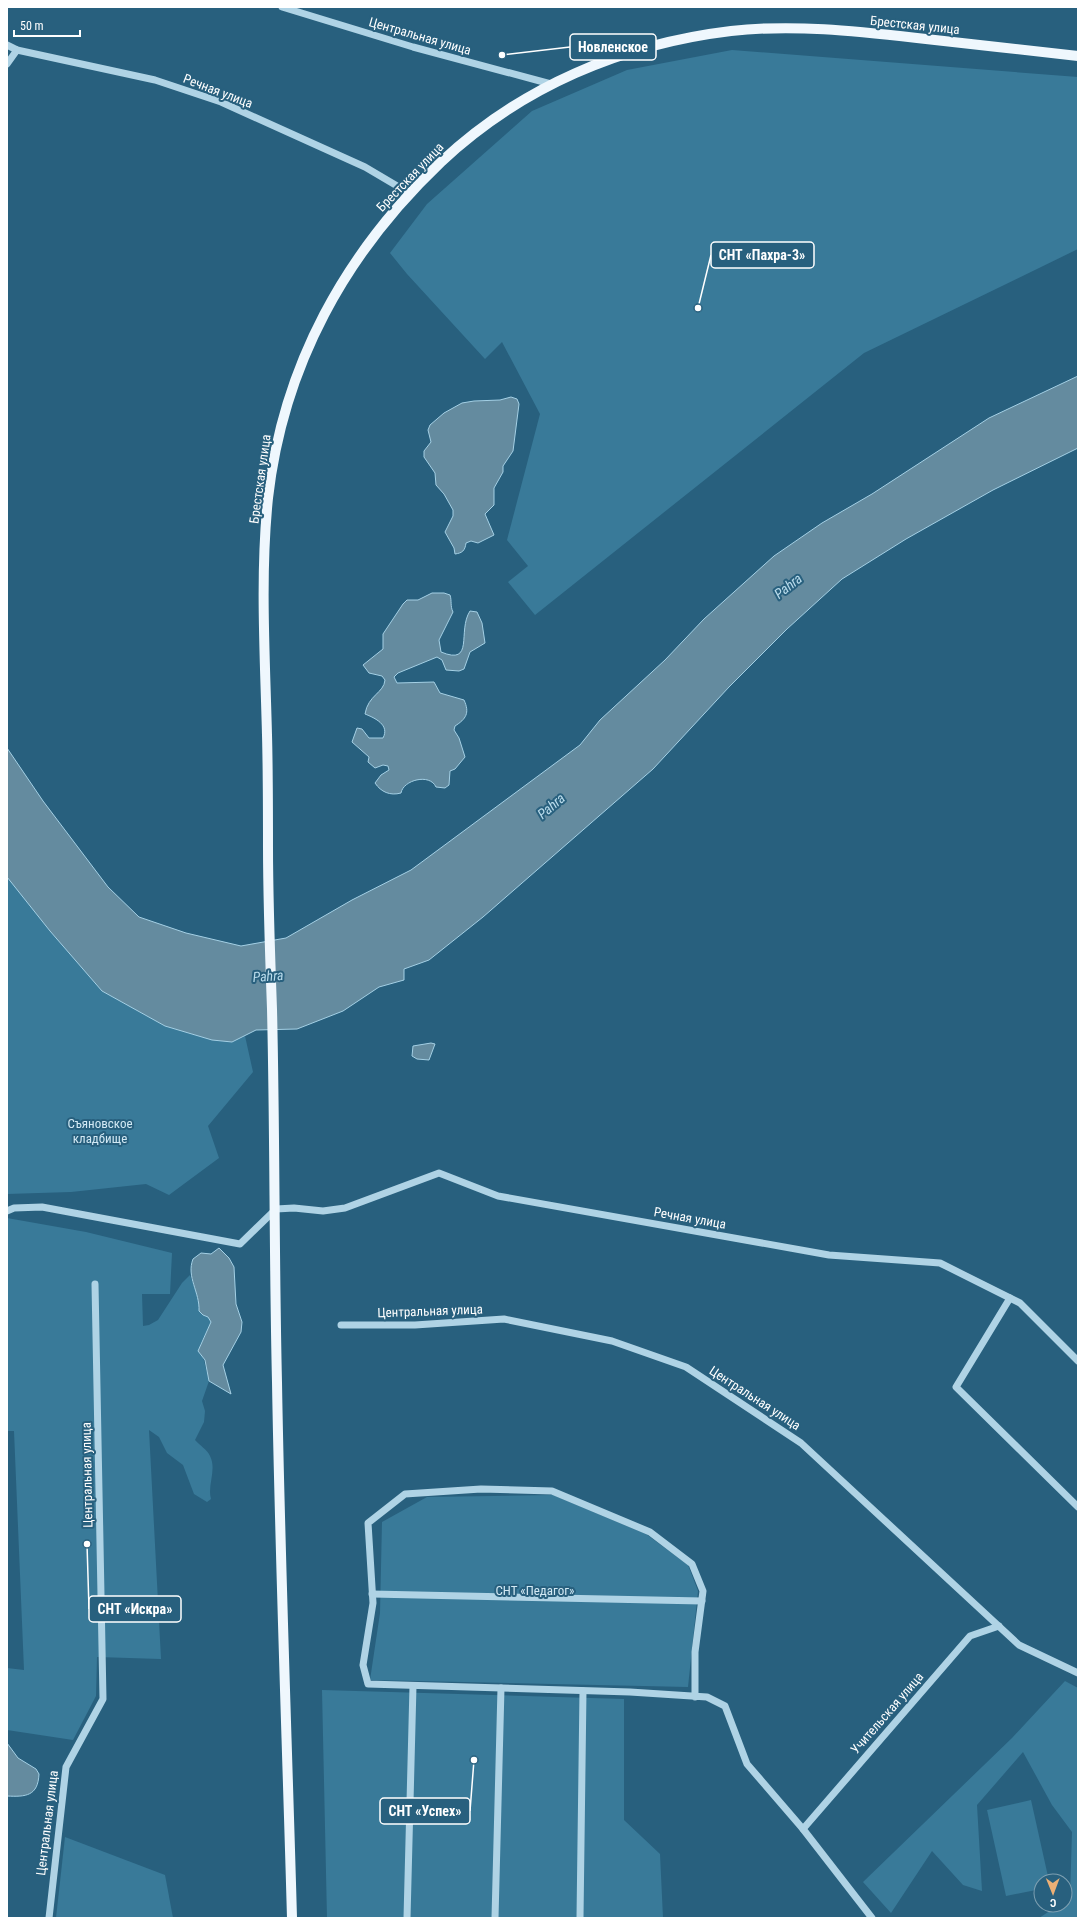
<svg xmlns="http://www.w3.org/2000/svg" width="1085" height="1925" font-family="'Roboto Condensed',sans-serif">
  <rect width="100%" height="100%" fill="#28607e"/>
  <g fill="#397a99">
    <polygon points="732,50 1078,77 1078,249 864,353 535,615 508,582 528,566 507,540 540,414 502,342 485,359 407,274 390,253 427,204 532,111 627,70"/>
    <polygon points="7,877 50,931 102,991 165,1026 212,1040 232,1042 245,1036 253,1072 208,1126 219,1158 169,1195 146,1184 71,1192 7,1194"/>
    <path d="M 7,1218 L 86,1232 L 172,1253 L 170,1294 L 142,1294 L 143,1326 L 149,1325 L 158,1320 L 182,1283 L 190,1275 L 199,1301 L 199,1311 L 203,1315 L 208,1317 L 211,1322 L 200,1345 L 209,1381 L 202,1401 L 205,1411 L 204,1422 L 195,1440 C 200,1446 207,1449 210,1456 C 217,1470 207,1485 211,1499 L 207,1502 L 194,1494 L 183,1465 L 167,1453 L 159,1437 L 149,1430 L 161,1659 L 97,1657 L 96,1696 L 73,1740 L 7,1730 L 7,1668 L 24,1670 L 14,1431 L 7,1431 Z"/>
    <polygon points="553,1495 646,1534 688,1565 698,1591 688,1687 370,1680 380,1613 382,1522 427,1497"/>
    <polygon points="1065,1681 1078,1688 1078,1918 1039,1918 1059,1905 1065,1905 1065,1901 1070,1898 1072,1832 1052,1805 1023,1752 977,1805 982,1891 963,1885 932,1851 891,1913 863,1882 1012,1738"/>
    <polygon points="322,1690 624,1699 624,1820 660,1854 663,1918 327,1918"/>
    <polygon points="1031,1800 1049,1881 1041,1881 1041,1889 1006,1896 987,1810"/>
    <polygon points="65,1837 165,1875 173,1918 56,1918"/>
  </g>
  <g fill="#648b9f" stroke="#a4d0e5">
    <polygon points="1078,376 1078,448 993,490 906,539 842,579 787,629 729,687 653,769 483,917 429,960 404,969 404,980 379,987 343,1011 297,1029 256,1030 232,1042 212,1040 165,1026 102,991 50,931 7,877 7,748 43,801 108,887 139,917 186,933 241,946 286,938 352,900 411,870 580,745 600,720 665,660 704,619 774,556 822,523 872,494 989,418"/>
    <path d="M 511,397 L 517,399 L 519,404 L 513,451 L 503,466 L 503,472 L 494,488 L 494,505 L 485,514 L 494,535 L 478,543 L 471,541 L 466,543 C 465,551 462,553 455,554 L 454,548 L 445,532 L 453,516 L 453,510 L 444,494 L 436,485 L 435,473 L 424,457 L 424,451 L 431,442 L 428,430 L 430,425 L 444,413 L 462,403 L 474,401 L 500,400 Z"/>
    <path d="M 432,593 L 444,593 L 450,595 C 452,601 450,606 453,612 L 439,640 L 441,652 C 475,666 457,631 470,611 L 477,612 L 482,623 L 485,643 L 470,652 L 464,669 L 459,671 L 446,670 L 442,660 L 437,657 L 398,673 L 394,677 L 397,683 L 434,682 L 440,693 L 464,700 C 470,713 466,719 455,726 L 454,730 L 459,738 L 465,757 L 455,769 L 450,771 L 449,785 L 445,788 L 436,787 C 430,773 403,780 401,793 C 390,796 381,792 375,783 L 381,775 L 389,770 L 388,766 L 383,765 L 375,768 L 368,762 L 369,757 L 352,742 L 357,728 L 362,729 L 369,738 L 383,738 C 390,725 375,718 365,714 C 368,695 384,693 385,680 L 382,676 L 369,673 L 363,665 L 383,649 L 383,634 L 403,604 L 407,600 L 418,600 Z"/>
    <polygon points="431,1043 435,1044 429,1060 417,1059 412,1056 413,1046"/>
    <path d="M 219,1248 L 229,1258 L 234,1267 L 236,1304 L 242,1322 L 241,1332 L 223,1365 L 231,1394 L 209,1381 L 205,1360 L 198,1351 L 211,1322 L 208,1317 L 203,1315 L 199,1311 C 200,1292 186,1277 193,1259 L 201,1253 L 211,1254 Z"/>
    <path d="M 7,1743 L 18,1758 L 36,1769 L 39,1774 C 38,1796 26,1797 7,1796 Z"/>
  </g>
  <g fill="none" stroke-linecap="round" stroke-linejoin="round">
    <g stroke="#afd3e5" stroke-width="7">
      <polyline points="282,7 413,47 551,84"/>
      <polyline points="7,45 17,50 155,80 221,102 365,167 409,193"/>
      <polyline points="7,64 17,50"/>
      <polyline points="7,1211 14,1208 42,1207 240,1244 276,1209 294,1208 323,1211 345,1208 439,1173 498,1196 829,1255 940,1263 1020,1303 1078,1361"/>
      <polyline points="1010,1298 956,1387 1078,1507"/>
      <polyline points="341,1325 415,1325 504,1319 612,1341 686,1367 801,1443 1019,1645 1078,1673"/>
      <polyline points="372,1594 702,1601"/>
      <polyline points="695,1697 695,1652 703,1591 692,1564 650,1532 552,1491 481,1489 405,1494 368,1523 373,1603 363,1665 368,1684 630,1692 707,1697 725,1706 747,1764 803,1829 872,1918"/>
      <polyline points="803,1829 970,1636 999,1626"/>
      <polyline points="49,1918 66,1767 103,1699 95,1284"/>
      <polyline points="407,1918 413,1686"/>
      <polyline points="495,1918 501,1688"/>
      <polyline points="580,1918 583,1691"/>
    </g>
    <path stroke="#eff7fd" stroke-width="10" d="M 292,1918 C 287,1739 280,1561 277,1382 C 274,1258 275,1133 272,1009 C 270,955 268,901 268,847 C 268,809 268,772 267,735 C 265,656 260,576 268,498 C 283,366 345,253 441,162 C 521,87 622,44 731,31 C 793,24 855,31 917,38 C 971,44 1024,50 1078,56"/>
  </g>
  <g text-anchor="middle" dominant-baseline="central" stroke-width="4" stroke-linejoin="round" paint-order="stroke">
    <g font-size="13" fill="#fff" stroke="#28607e">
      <text transform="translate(915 25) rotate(6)">Брестская улица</text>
      <text transform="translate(420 36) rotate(16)">Центральная улица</text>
      <text transform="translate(218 91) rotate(21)">Речная улица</text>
      <text transform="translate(410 177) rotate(-46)">Брестская улица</text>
      <text transform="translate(260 479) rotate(-82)">Брестская улица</text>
      <text transform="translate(690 1218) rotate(10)">Речная улица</text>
      <text transform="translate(430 1311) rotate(-2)">Центральная улица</text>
      <text transform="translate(755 1398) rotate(33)">Центральная улица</text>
      <text transform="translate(87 1475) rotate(-91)">Центральная улица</text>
      <text transform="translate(887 1713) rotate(-49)">Учительская улица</text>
      <text transform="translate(47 1823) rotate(-83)">Центральная улица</text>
    </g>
    <g font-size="13" fill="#d2e9f4" stroke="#28607e">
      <text x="100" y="1123">Съяновское<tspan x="100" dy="15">кладбище</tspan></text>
      <text x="535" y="1590">СНТ «Педагог»</text>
    </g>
    <g font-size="14" font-style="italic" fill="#badcec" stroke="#28607e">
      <text transform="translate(788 586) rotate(-38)">Pahra</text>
      <text transform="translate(551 806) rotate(-40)">Pahra</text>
      <text transform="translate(268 976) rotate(-4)">Pahra</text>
    </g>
  </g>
  <path fill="none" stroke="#fff" stroke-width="1.5" d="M502 55L570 47M698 308L711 255M87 1544L89 1609M474 1760L470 1811"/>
  <g fill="#fff" stroke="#28607e" stroke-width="1.5">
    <circle cx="502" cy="55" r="4"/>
    <circle cx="698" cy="308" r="4"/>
    <circle cx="87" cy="1544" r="4"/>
    <circle cx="474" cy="1760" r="4"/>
  </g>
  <g fill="#28607e" stroke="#fff" stroke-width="1.5">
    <rect x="570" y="34" width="86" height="26" rx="4"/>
    <rect x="711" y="242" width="103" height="26" rx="4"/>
    <rect x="89" y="1596" width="92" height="26" rx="4"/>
    <rect x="380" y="1798" width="90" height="26" rx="4"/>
  </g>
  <g font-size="14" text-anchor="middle" font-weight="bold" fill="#fff">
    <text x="613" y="52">Новленское</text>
    <text x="762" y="260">СНТ «Пахра-3»</text>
    <text x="135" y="1614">СНТ «Искра»</text>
    <text x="425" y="1816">СНТ «Успех»</text>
  </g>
  <rect width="1085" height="1925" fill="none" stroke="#ffffff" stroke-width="16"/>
  <g transform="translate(1053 1893) rotate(179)"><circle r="19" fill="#28607e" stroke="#7ea0b2"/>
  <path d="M0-3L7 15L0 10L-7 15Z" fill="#ecb076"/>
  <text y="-6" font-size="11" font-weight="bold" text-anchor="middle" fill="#ffffff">С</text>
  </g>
  <path d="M14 30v6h66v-6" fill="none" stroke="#ffffff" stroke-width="2"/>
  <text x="20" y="30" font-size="12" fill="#ffffff" stroke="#28607e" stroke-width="3" paint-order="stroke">50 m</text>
</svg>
